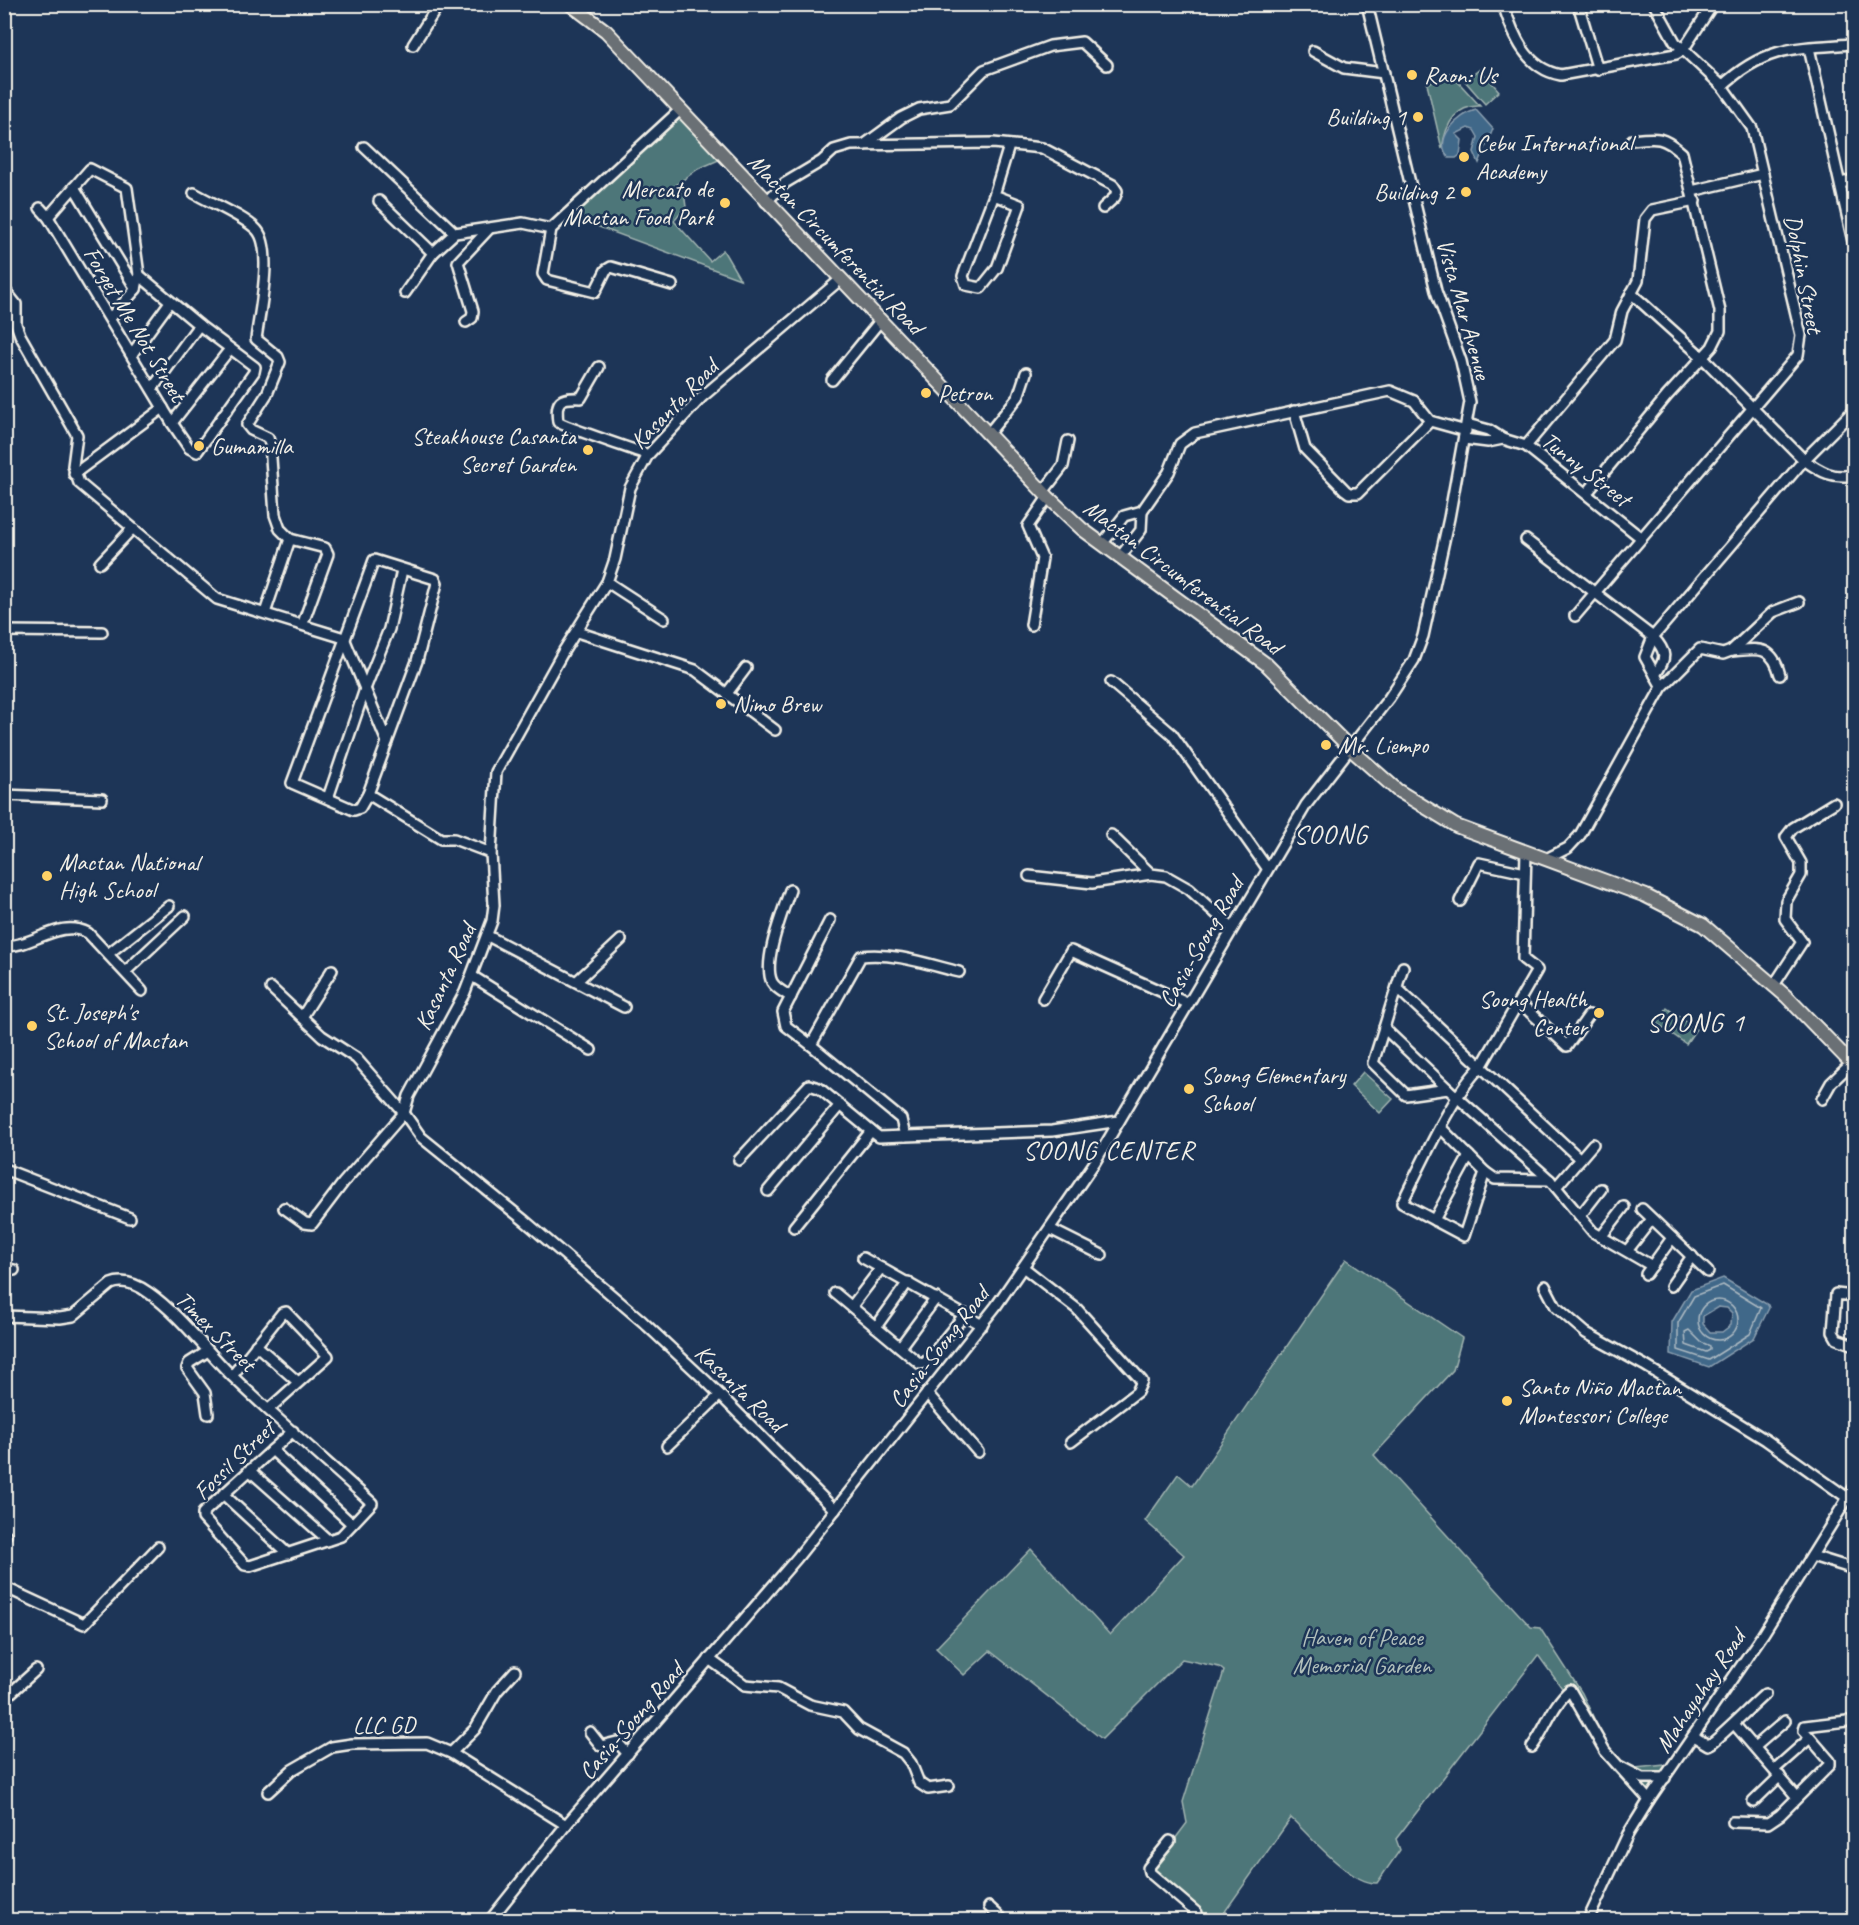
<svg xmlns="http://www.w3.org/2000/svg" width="1859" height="1925" font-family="Caveat,sans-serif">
  <rect width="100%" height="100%" fill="#1d3557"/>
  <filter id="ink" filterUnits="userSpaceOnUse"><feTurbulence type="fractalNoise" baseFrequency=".0167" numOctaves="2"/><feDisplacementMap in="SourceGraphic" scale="12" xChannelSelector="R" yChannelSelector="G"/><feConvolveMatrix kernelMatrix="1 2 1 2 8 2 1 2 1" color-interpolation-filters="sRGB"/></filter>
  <g filter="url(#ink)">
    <g fill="#4e7679" stroke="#a1b4b0" stroke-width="1.5">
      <polygon points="1480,69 1499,91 1485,104 1465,81"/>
      <path d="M 1450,73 L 1480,106 C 1454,105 1445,127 1442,149 L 1427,84 Z"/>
      <polygon points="679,116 721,159 698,169 676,185 684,192 686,207 674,221 710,261 723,250 740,279 572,217"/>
      <polygon points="1667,1008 1696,1029 1686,1044 1657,1023"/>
      <polygon points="1363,1072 1393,1099 1380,1113 1351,1086"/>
      <path d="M 1346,1259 L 1462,1338 L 1453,1370 L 1374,1455 L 1516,1611 L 1531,1627 L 1540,1628 L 1582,1693 L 1611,1755 L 1635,1768 L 1666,1765 L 1642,1801 L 1613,1770 L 1572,1702 L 1538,1655 L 1396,1839 L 1400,1850 L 1377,1883 C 1351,1885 1310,1836 1291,1818 L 1219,1920 L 1209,1920 L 1151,1871 L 1187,1823 L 1183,1802 L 1224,1671 L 1219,1667 L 1182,1659 L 1102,1739 L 990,1651 L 964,1675 L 936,1648 L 1031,1549 L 1110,1635 L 1184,1555 L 1145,1521 L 1178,1474 L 1192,1486 Z"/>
    </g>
    <g fill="#416789" stroke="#899eaf" stroke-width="1.5" fill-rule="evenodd">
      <path d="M 1476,110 L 1493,129 L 1479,163 L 1474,152 L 1478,137 L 1474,130 L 1468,128 L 1456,134 L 1462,140 L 1460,155 L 1456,158 L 1449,158 C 1432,139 1459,114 1476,110 Z"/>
      <path d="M 1723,1278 L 1768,1305 L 1769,1308 L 1754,1338 L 1709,1367 L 1671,1354 L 1672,1322 L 1691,1290 ZM 1718,1307 L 1727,1308 L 1732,1313 L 1731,1325 L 1722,1332 L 1710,1332 L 1703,1324 L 1703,1316 Z"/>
    </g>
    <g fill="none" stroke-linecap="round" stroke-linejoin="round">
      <g stroke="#acbac2" stroke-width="1.5">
        <polygon points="1723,1285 1761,1308 1750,1334 1709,1360 1678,1350 1678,1323 1694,1296"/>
        <circle cx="1718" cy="1320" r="20"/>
        <polygon points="1689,1330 1701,1342 1710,1346 1710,1350 1706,1352 1686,1345 1685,1332"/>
      </g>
      <g stroke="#f4f1e8" stroke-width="14">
        <g id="minor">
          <path d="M 1503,4 C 1513,35 1526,69 1561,75 L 1676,54 L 1683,50 L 1713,4"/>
          <polyline points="1578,4 1598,70"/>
          <polyline points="413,45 439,4"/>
          <polyline points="1809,48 1854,246"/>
          <polyline points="1313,51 1344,68 1384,73"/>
          <path d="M 1722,86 C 1766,45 1798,48 1854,44"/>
          <polyline points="864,145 901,118 919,109 950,104 984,70 1050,46 1082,42 1107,65"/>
          <polyline points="364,147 455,233"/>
          <polyline points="1841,183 1854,180"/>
          <polyline points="74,187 136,289"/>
          <polyline points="1692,191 1763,174"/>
          <path d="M 194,193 C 211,203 244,216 257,230 C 274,249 259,315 256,339 L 278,357 L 280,362 L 267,394 L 247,425 L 251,430 L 268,438 L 270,444 L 275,515 L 280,529 L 290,539"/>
          <polyline points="994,195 1020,205 997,268 981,288 966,285 963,276 994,195 1009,146"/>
          <polyline points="379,201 433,253 455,233 523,223 551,229"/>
          <polyline points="766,202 785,183 822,161 834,150 851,145 993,143 1042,148 1113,185 1117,191 1115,197 1103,208"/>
          <polyline points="40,208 48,217 172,423 189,448 197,452 254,372 255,367 199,325 139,275"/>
          <polyline points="48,217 90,169 127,188 139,275 136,289 110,318"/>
          <polyline points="672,285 611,267 606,270 595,292 547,280 543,274 551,229 680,110"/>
          <polyline points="4,289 16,304 16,324 20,335 77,435 73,466 79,483 217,599 344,638 387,742"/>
          <polyline points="405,293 433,253"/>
          <path d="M 1631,293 L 1702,357 L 1804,460 C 1821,472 1833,479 1854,475"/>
          <polyline points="466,322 472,318 473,311 458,262 488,230"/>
          <polyline points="132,354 170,302"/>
          <path d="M 599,367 L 581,398 C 560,397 555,400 558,422 C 562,426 635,450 648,455"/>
          <polyline points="832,380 880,321"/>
          <polyline points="152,389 199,325"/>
          <polyline points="1294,411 1305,449 1345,490 1349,493 1358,493 1430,421"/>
          <polyline points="172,423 230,349"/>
          <polyline points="988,434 1018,397 1026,373"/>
          <polyline points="1464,439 1488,442 1503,439 1489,430 1467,424"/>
          <polyline points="1503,439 1526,446 1640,537"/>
          <polyline points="1526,446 1615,340 1622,311 1638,281 1645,219 1652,210 1695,201"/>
          <polyline points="74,474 163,408"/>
          <polyline points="1043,492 1063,466 1068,441"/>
          <path d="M 1587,493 L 1667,396 L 1712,347 L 1720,331 L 1720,311 L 1682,153 C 1663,136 1657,137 1632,140"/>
          <path d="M 1526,540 L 1653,637 C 1667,652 1667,658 1655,675"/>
          <polyline points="1102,544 1124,516 1142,511"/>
          <polyline points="1120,557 1141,530 1142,511 1169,472 1180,444 1195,433 1390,391 1414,401 1430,421 1466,431"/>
          <polygon points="374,560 435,579 437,583 417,661 368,794 360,808 354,810 292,783"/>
          <polyline points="100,563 132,529"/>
          <polyline points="607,582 664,619"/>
          <polyline points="265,613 290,539 325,548 328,554 303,623"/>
          <polyline points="1575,616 1798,355 1801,335 1752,128 1722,86 1675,42 1654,4"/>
          <polyline points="1031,625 1042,558 1028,526 1048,497"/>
          <polyline points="4,631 102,632"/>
          <polyline points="577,632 695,670 775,730"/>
          <path d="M 1731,651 C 1758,649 1772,644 1780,675"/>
          <polyline points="1111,682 1172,734 1267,868"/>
          <polyline points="1662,687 1645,657 1653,637 1804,460 1854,410"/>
          <polyline points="728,692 746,668"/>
          <polyline points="368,794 441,839 454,839 491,853"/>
          <polyline points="4,795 102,799"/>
          <polyline points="328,798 365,689 389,629 402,570"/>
          <polyline points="1111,835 1151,874 1166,876 1189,889 1232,928"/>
          <polyline points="1546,859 1568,848 1580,835 1662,687 1700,649 1723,654 1731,651 1773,612 1799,602"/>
          <polyline points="1029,876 1092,883 1151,874"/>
          <path d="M 790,890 C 783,911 762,962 772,982 C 776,989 785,993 791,997"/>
          <polyline points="1460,901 1479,863 1525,873"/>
          <polyline points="488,936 624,1007"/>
          <path d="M 4,946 C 34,947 59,918 88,933 L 142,991"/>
          <polyline points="108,954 169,906"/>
          <polyline points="1403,967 1373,1063 1406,1095 1448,1089 1550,1180 1593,1232 1652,1266"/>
          <polyline points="125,972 185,916"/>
          <path d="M 959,972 C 927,964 894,952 861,956 L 811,1045 L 901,1119 L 905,1136 L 1052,1131 L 1119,1121"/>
          <polyline points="472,976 591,1050"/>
          <polyline points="577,981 621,940"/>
          <polyline points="1774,985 1802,942 1785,919 1786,901 1801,875 1801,863 1786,837 1793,828 1834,803"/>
          <polyline points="271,988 322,1036 356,1058 404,1113 421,1137 525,1221 642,1321 705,1380 835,1510"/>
          <polyline points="1397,988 1580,1159"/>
          <polyline points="1043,999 1071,951 1187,1003"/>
          <polyline points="1519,1002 1567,1046 1589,1015"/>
          <polyline points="302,1017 332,970"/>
          <polyline points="1384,1028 1448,1089"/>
          <polyline points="811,1045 786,1026 783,1012 830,920"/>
          <polyline points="1822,1099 1831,1083 1852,1063"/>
          <path d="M 1441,1128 L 1485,1172 L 1464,1236 L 1402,1203 C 1419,1169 1455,1089 1481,1067 L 1537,970 L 1523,959 L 1526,852"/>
          <polyline points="739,1160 809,1085 819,1088 871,1131"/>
          <polyline points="4,1169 130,1218"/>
          <polyline points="1485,1172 1495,1179 1550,1180"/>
          <polyline points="1556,1187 1593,1144"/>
          <polyline points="768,1191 840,1105"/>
          <polyline points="284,1208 305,1223 312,1224 343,1183 404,1113 409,1096 465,992 492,921 494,905 491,853 496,772 563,652 607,582 615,559 630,488 648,455 702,397 841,279"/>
          <polyline points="1642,1209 1708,1272"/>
          <polyline points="1580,1216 1601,1189"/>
          <polyline points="1434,1220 1469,1156"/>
          <polyline points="794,1227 871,1131 879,1137 905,1136"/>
          <polyline points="1050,1229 1102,1255"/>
          <polyline points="1601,1237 1624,1207"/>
          <polyline points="1627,1251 1652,1219"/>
          <polyline points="863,1258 982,1325"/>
          <polyline points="1023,1267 1077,1309 1142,1381 1137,1392 1071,1442"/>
          <polyline points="4,1269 14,1270"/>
          <polyline points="1646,1274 1672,1238"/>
          <polyline points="1545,1286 1556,1307 1586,1333 1644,1365 1766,1440 1849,1499"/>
          <polyline points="1671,1286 1692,1256"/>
          <polyline points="835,1293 920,1364 925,1363 965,1314"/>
          <polyline points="1854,1296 1836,1294 1833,1332 1837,1339 1854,1345"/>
          <polyline points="852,1306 881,1268"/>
          <path d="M 4,1316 L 60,1318 L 73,1316 L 111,1284 C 124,1279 138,1285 149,1293 C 179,1314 204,1348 230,1374 C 276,1419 325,1460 372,1503 L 341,1536 L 250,1566 L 245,1565 L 203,1518 L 203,1513 L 293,1431"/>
          <polyline points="876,1327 908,1282"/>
          <polyline points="256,1345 298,1382"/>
          <polyline points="900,1347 936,1298"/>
          <polyline points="208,1351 189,1363 187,1368 205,1393 208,1414"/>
          <polyline points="232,1376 282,1313 286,1312 328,1356 269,1409"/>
          <polyline points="927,1393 978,1452"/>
          <polyline points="667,1446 720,1395"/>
          <polyline points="272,1450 352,1524"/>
          <polyline points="249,1470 328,1540"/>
          <polyline points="223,1494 288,1554"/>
          <polyline points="4,1535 6,1535"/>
          <polyline points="1812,1556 1854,1569"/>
          <polyline points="4,1587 84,1624 158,1547"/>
          <polyline points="709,1659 745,1685 778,1688 810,1705 843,1712 859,1729 903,1753 911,1763 919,1783 928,1789 949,1786"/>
          <polyline points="4,1699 36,1670"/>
          <polyline points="1735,1725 1797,1797"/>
          <polyline points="590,1732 601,1746 617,1742 628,1754"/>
          <path d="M 1693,1736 L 1708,1745 L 1712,1743 C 1731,1727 1746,1711 1765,1694"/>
          <polyline points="1756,1746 1785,1721"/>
          <path d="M 1532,1747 C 1546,1728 1552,1705 1570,1690 L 1605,1751 L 1649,1800"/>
          <polyline points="451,1753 475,1729 497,1691 515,1671"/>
          <polyline points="1621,1767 1642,1778 1665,1778"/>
          <polyline points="1775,1769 1810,1738"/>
          <polyline points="268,1792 292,1770 332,1747 352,1744 427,1743 451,1753 566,1825"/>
          <polyline points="1753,1802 1780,1776"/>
          <polyline points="1732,1822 1768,1823 1780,1815 1830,1765 1830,1761 1804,1731 1805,1726 1847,1721"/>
          <polyline points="1170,1841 1148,1868 1149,1872 1197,1913 1197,1920"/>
          <polyline points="989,1907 1003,1920"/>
          <polyline points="490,1920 566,1825 797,1558 996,1306 1095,1162 1306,805 1389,698 1414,660 1423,636 1449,518 1470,402 1461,361 1436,291 1367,4"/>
          <polyline points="1588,1920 1628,1834 1649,1800 1763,1634 1854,1488"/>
        </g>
      </g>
      <g stroke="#f4f1e8" stroke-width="16">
        <polyline id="major" points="570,4 606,31 1048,497 1082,529 1266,664 1355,753 1397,790 1456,826 1646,896 1703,925 1787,997 1854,1066"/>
      </g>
      <use href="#minor" stroke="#1d3557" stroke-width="9"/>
      <use href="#major" stroke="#6b6f75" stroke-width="12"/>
    </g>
  </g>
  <g fill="#ffd166" stroke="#1d3557" stroke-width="2">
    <circle cx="1412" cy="75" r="6"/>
    <circle cx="1418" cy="117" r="6"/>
    <circle cx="1464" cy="157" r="6"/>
    <circle cx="1466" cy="192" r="6"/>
    <circle cx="725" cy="203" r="6"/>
    <circle cx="926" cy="393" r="6"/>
    <circle cx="199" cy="446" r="6"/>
    <circle cx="588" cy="450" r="6"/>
    <circle cx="721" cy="704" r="6"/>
    <circle cx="1326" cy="745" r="6"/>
    <circle cx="47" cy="876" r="6"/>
    <circle cx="1599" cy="1013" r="6"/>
    <circle cx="32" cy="1026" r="6"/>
    <circle cx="1189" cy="1089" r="6"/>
    <circle cx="1507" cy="1401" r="6"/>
  </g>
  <g text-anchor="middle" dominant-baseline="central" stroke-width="5" stroke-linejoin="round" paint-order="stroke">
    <g font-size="24" fill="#f4f1e8" stroke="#1d3557" text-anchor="start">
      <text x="1424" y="75">Raon: Us</text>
      <text x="1406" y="117" text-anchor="end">Building 1</text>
      <text x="1476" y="143">Cebu International<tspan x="1476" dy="28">Academy</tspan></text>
      <text x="713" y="189" text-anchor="end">Mercato de<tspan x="713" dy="28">Mactan Food Park</tspan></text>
      <text x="1454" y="192" text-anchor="end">Building 2</text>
      <text x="938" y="393">Petron</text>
      <text x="576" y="436" text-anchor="end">Steakhouse Casanta<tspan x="576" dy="28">Secret Garden</tspan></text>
      <text x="211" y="446">Gumamilla</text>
      <text x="733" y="704">Nimo Brew</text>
      <text x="1338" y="745">Mr. Liempo</text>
      <text x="59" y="862">Mactan National<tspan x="59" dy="28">High School</tspan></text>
      <text x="1587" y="999" text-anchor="end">Soong Health<tspan x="1587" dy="28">Center</tspan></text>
      <text x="44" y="1012">St. Joseph's<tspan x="44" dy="28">School of Mactan</tspan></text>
      <text x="1201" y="1075">Soong Elementary<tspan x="1201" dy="28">School</tspan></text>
      <text x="1519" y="1387">Santo Niño Mactan<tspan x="1519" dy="28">Montessori College</tspan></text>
    </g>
    <g font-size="24" fill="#f4f1e8" stroke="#1d3557">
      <text transform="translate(836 244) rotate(46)">Mactan Circumferential Road</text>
      <text transform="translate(1804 274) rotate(79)">Dolphin Street</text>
      <text transform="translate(1464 309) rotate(74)">Vista Mar Avenue</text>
      <text transform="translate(135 324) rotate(59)">Forget Me Not Street</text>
      <text transform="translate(674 404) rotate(-46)">Kasanta Road</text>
      <text transform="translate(1586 469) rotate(38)">Tunny Street</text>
      <text transform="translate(1183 577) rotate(37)">Mactan Circumferential Road</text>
      <text transform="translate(1201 942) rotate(-60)">Casia-Soong Road</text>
      <text transform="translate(445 977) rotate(-65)">Kasanta Road</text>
      <text transform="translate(216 1331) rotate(45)">Timex Street</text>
      <text transform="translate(939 1347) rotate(-52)">Casia-Soong Road</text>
      <text transform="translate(740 1388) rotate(44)">Kasanta Road</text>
      <text transform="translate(234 1460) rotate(-44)">Fossil Street</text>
      <text transform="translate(1700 1691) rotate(-56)">Mahayahay Road</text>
      <text transform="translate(631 1721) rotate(-49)">Casia-Soong Road</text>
      <text transform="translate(384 1725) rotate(-1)">LLC GD</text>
    </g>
    <g font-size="24" fill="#b2c0bc" stroke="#1d3557">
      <text x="1362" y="1637">Haven of Peace<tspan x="1362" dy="28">Memorial Garden</tspan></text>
    </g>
    <g font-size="26" letter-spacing="1.5" fill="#f4f1e8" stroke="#1d3557">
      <text x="1331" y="834">SOONG</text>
      <text x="1109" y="1150">SOONG CENTER</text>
    </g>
    <g font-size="27" letter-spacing="1.5" fill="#f4f1e8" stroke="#1d3557">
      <text x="1696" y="1022">SOONG 1</text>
    </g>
  </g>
  <rect width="1859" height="1925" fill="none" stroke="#1d3557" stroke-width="24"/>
  <rect x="12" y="12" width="1835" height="1901" fill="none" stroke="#f4f1e8" stroke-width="2" filter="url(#ink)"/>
</svg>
